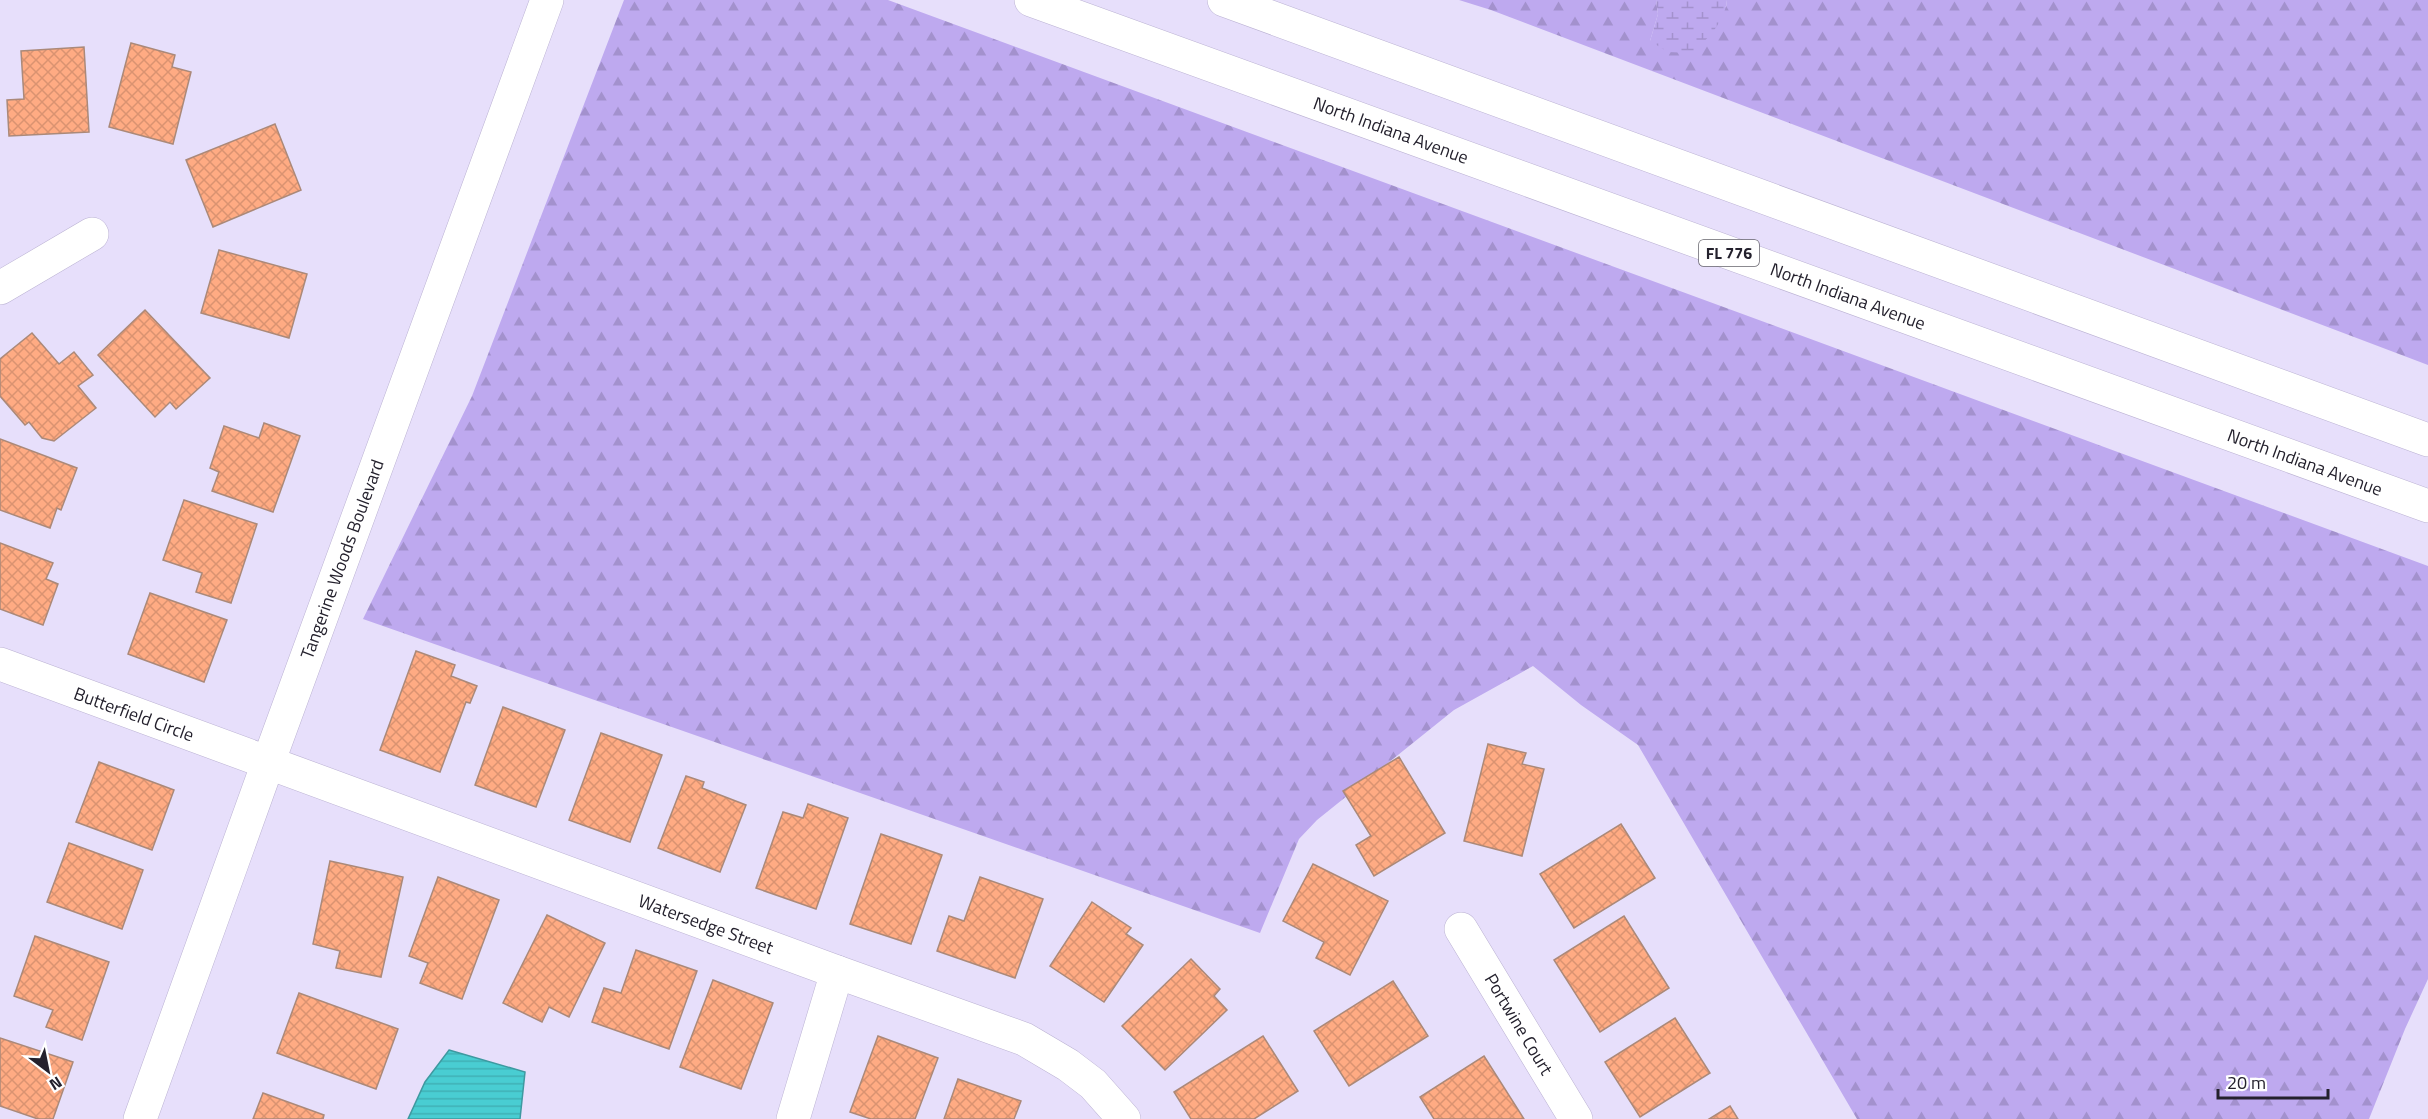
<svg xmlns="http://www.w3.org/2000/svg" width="2428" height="1119" font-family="'Titillium Web',sans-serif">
  <defs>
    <pattern id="forest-firs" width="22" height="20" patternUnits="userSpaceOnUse" patternTransform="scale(1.5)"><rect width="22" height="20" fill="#bea9ef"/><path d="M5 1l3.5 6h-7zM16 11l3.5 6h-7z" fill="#a391cd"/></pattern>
    <pattern id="wetland-marsh" width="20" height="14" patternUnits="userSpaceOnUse" patternTransform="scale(1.5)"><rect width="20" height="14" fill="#bea9ef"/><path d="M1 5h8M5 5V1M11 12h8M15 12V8" fill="none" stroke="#a391cd"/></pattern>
    <pattern id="water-rules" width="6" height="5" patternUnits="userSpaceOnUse" patternTransform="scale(1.5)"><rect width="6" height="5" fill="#49cdd2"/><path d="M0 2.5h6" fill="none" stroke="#40b0b5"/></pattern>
    <pattern id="building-cross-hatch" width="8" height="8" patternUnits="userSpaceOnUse" patternTransform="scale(1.5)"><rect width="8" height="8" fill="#ffab83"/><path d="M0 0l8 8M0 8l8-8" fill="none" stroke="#da9371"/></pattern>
  </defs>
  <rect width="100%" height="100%" fill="#e7dffb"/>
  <g fill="url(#forest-firs)">
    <polygon points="624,0 888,0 2428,566 2428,979 2405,1029 2369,1119 1857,1119 1638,745 1581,705 1533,666 1454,710 1317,820 1299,839 1260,933 363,619 472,396"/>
    <polygon points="1459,0 1656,0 1658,14 1650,41 1726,7 1727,0 2428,0 2428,365 1491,10"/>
  </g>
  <path fill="url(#wetland-marsh)" d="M 1656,0 L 1727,0 C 1725,21 1707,41 1691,53 L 1668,52 L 1650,41 L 1658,14 Z"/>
  <polygon fill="url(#water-rules)" stroke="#3e99a0" stroke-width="1.5" points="449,1050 525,1072 520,1119 408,1119 425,1082"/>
  <g fill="url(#building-cross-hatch)" stroke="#ab8979" stroke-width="1.5">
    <polygon points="131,43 175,55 172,67 191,72 173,144 109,127"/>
    <polygon points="84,47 89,132 9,136 7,100 24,99 21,51"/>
    <polygon points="275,124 301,190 213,227 186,160"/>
    <polygon points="219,250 307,274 289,338 201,313"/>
    <polygon points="145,310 210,378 176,409 170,402 155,417 98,355"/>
    <polygon points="32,333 59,364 74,352 93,375 78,386 96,408 54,441 42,438 29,422 25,425 0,396 0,359"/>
    <polygon points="264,423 300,436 273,512 212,491 219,472 210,468 224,426 259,438"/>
    <polygon points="0,439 77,468 61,510 57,508 50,528 0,510"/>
    <polygon points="184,500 257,524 231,603 196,592 202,573 163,560"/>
    <polygon points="0,543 53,563 46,579 58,584 43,625 0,609"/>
    <polygon points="150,593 227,620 204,682 128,654"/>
    <polygon points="416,651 455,665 451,676 477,686 470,703 466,702 440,772 380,750"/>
    <polygon points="503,707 565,730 536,807 475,785"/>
    <polygon points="601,733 662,755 630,842 569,820"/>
    <polygon points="1488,744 1526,753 1522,764 1544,769 1522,856 1464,841"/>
    <polygon points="1399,757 1445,833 1374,876 1356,845 1371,836 1343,791"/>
    <polygon points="99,762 174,790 152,850 76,822"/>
    <polygon points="686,776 704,782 702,788 746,805 720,872 658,848"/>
    <polygon points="808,804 848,818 816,909 756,888 783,812 803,818"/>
    <polygon points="1621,824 1655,878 1574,928 1540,874"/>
    <polygon points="881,834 942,855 911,944 850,924"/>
    <polygon points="69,843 143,870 122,929 47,902"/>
    <polygon points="330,861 403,877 381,977 336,968 340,951 313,944"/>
    <polygon points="1313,864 1388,901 1350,975 1316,958 1324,942 1283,921"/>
    <polygon points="438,877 499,900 462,999 420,983 428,963 409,956"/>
    <polygon points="980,877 1043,899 1015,978 937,951 949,916 964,921"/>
    <polygon points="1092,902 1131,928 1126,934 1143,945 1104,1002 1050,966"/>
    <polygon points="547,915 605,943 569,1017 549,1007 542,1022 503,1003"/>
    <polygon points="1624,916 1669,988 1600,1032 1554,960"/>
    <polygon points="35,936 109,962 82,1040 46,1027 53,1010 14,996"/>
    <polygon points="636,950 697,971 669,1049 592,1022 604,988 621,993"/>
    <polygon points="1191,959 1220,989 1214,996 1227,1010 1165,1070 1122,1026"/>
    <polygon points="713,980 773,1003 741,1089 680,1067"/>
    <polygon points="1393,981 1428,1036 1349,1086 1314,1031"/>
    <polygon points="299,993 398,1029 376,1089 277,1053"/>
    <polygon points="1675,1018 1710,1073 1640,1117 1605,1062"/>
    <polygon points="878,1036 938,1058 915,1119 871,1119 850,1112"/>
    <polygon points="1263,1036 1298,1091 1254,1119 1191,1119 1174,1092"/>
    <polygon points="0,1038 73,1062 53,1119 38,1119 0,1106"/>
    <polygon points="1484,1056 1524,1119 1434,1119 1420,1097"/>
    <polygon points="958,1079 1021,1101 1014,1119 944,1119"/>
    <polygon points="263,1093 324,1115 323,1119 253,1119"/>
    <polygon points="1730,1106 1738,1119 1709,1119"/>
  </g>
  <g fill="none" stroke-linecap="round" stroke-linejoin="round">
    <g stroke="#bbb2d3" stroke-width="34">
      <g id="minor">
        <polyline points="0,288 92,234"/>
        <polyline points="0,664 837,972 1024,1039 1068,1065 1093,1084 1124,1119"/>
        <polyline points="1461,929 1576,1119"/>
        <polyline points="140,1119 268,763 547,0"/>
        <polyline points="793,1119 837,972"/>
      </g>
    </g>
    <g stroke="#bbb2d3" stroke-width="34">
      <g id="major">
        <polyline points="1031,0 2428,506"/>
        <polyline points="1224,0 2428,440"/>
      </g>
    </g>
    <use href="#minor" stroke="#fff" stroke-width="33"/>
    <use href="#major" stroke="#fff" stroke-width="33"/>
  </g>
  <g text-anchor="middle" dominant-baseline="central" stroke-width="6" stroke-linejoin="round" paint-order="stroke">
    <rect fill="#fff" stroke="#66646c" stroke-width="1.5" x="1699" y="240" width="60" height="26" rx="4.5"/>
    <g font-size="16" font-weight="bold" fill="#24212d">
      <text x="1729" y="253">FL 776</text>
    </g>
    <g font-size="18" fill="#24212d" stroke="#fff">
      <text transform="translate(1391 130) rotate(20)">North Indiana Avenue</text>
      <text transform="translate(1848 296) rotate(20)">North Indiana Avenue</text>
      <text transform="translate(2305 462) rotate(20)">North Indiana Avenue</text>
      <text transform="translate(342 559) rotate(-70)">Tangerine Woods Boulevard</text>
      <text transform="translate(134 714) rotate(20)">Butterfield Circle</text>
      <text transform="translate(706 924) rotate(20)">Watersedge Street</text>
      <text transform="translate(1519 1024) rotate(59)">Portwine Court</text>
    </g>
  </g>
  <g transform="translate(48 1071) rotate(148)" stroke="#ffffff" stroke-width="4.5" paint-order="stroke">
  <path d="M0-4.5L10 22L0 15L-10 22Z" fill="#24212d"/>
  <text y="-9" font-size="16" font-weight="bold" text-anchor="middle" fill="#24212d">N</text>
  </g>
  <path d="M2218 1089v9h110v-9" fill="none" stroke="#24212d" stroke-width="3"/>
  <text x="2227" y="1089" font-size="18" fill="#24212d" stroke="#ffffff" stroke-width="4.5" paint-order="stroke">20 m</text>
</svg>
